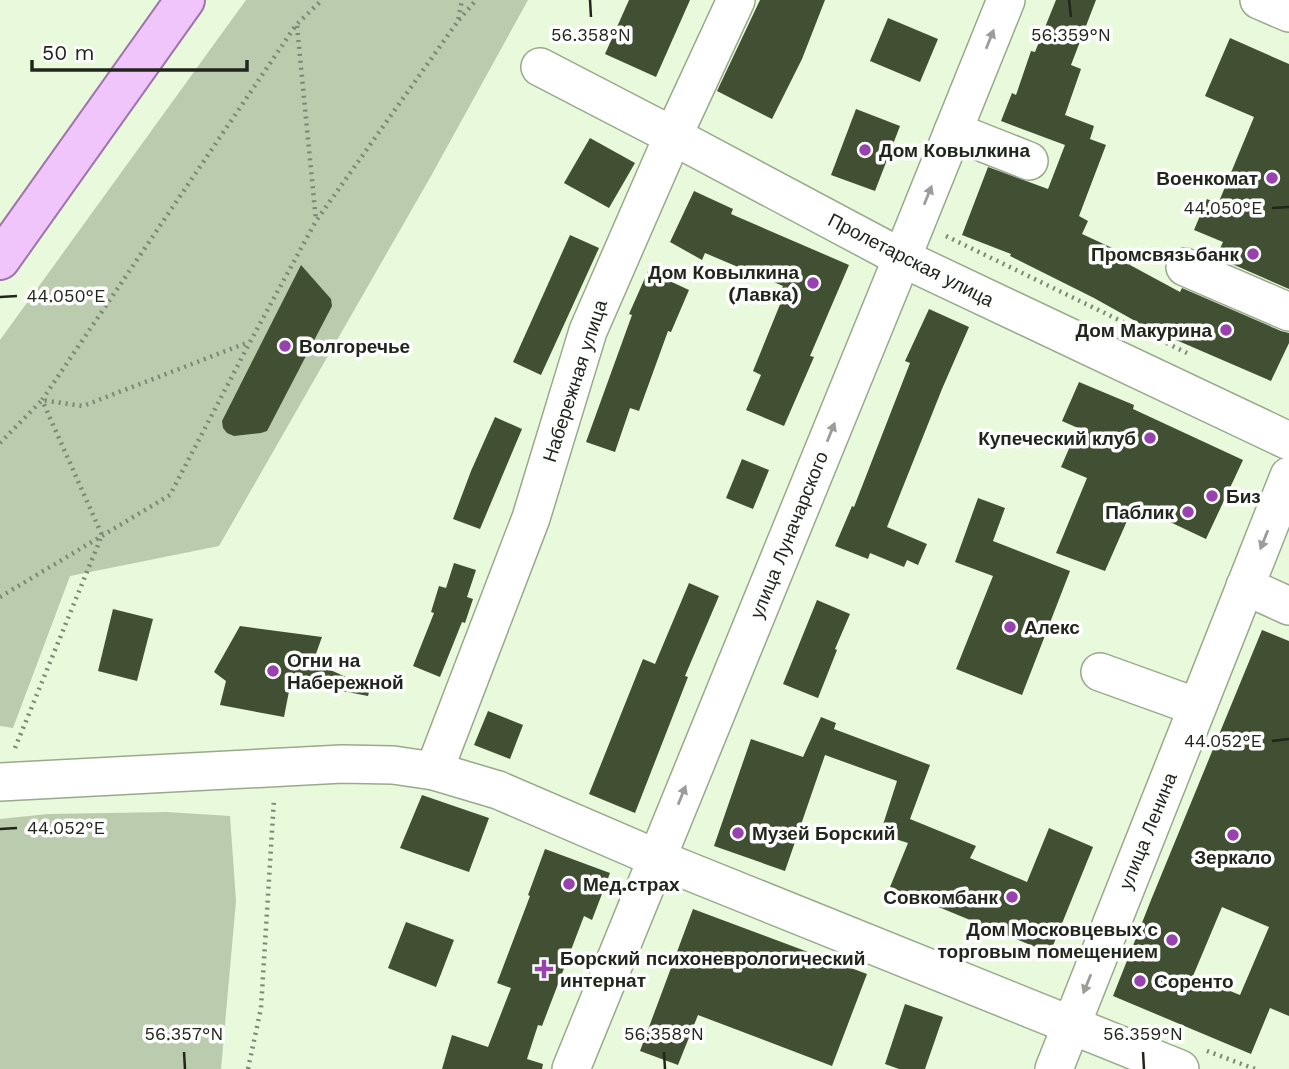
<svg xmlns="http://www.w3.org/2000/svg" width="1289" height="1069" font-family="'Work Sans',sans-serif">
  <rect width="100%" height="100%" fill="#e9f9db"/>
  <g fill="#bbcbad">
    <polygon points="246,0 528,0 431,176 219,546 70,576 13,728 0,726 0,340"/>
    <polygon points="167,812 230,816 236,901 221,1069 0,1069 0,819 48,814"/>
  </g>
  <g fill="#415033" fill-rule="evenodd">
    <polygon points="629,0 690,0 656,77 605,54"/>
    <polygon points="760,0 825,0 802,59 772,119 717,91"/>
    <polygon points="1056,0 1096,0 1071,65 1081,69 1065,115 1094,126 1090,139 1106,145 1079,216 1088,221 1082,234 1134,258 1130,265 1180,292 1182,288 1281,331 1289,333 1289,343 1271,381 1146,327 1094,298 1010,256 1011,254 962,235 988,167 1048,189 1065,145 1001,121 1012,93 1016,95 1031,51 1035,52"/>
    <polygon points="888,18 938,39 920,82 870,61"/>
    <polygon points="1230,38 1289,64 1289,289 1216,257 1223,242 1194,230 1207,199 1218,204 1254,117 1205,96"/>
    <polygon points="856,109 900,126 875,191 831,175"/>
    <polygon points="590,138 635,163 609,208 564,183"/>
    <polygon points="694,191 733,209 731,214 849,265 810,356 814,357 784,426 746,410 761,375 753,371 781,302 777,300 783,286 705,253 702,260 670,242"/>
    <polygon points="570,235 599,248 541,375 513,362"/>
    <polygon points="301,265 331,299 332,306 267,431 261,433 234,436 227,433 223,428 222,421"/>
    <polygon points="648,271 689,290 671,332 668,331 639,411 630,408 615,452 586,442 632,315 629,314"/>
    <polygon points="929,309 969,327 942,389 887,527 927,544 918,565 907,560 904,567 870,553 868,559 835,546 852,506 854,507 910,363 905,361"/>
    <polygon points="1079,382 1134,405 1133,409 1243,460 1206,539 1134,505 1105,571 1056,553 1087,478 1061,467 1078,428 1062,421"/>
    <polygon points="495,417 522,429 480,529 453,519 471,471"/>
    <polygon points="742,459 769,470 753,509 726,498"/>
    <polygon points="978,498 1005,508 993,541 1070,571 1022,695 956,669 993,576 955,562"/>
    <polygon points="454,563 476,570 467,597 473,599 465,623 462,622 440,677 413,666 434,613 431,612 439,586 446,588"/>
    <polygon points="689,583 719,596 685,676 688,677 635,813 589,794 643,659 655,664"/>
    <polygon points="817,600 850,614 835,649 837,650 818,698 783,684"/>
    <polygon points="113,609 153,619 137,681 98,671"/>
    <polygon points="240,626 322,637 313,662 370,688 368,696 291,681 284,717 220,705 226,681 214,672"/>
    <path d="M 1262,630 L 1289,641 L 1289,1016 L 1270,1008 L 1251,1054 L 1113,996 L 1151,900 ZM 1222,907 L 1269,927 L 1240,995 L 1193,976 Z"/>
    <polygon points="488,711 523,725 510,759 474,745"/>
    <polygon points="821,717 836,723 834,729 930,765 910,819 976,846 970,858 1027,882 1049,828 1093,847 1050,953 890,887 908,843 880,834 897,781 825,755 785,871 714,846 751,739 803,757"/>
    <polygon points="422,795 489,818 469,872 400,848"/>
    <polygon points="545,849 610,873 592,920 584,916 542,1026 538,1025 527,1059 543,1064 542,1069 442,1069 452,1035 488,1047 511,988 497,983 530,896 528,895"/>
    <polygon points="693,909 867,974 832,1066 698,1015 678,1065 640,1051"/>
    <polygon points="406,922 454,940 436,987 388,968"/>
    <polygon points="905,1004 943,1017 925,1069 899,1069 885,1064"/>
  </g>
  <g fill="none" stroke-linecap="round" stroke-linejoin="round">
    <g stroke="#99a98c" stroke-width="40">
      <g id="minor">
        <polyline points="1259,0 1289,13"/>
        <polyline points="540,67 673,136 902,258 1289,441"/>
        <polyline points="953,131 1029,161"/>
        <polyline points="1185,267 1289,312"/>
        <polyline points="1245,586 1289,606"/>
        <polyline points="1100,672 1197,707"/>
        <polyline points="434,771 531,518 588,331 673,136 736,0"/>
        <polyline points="0,782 342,764 393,765 434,771 498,790 656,858 1180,1069"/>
        <polyline points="571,1069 891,285 1006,0"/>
        <polyline points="1054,1069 1289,476"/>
      </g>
    </g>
    <g stroke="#9f74ab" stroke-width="42">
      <polyline id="major" points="0,260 185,0"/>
    </g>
    <g stroke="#7d8774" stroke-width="4.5" stroke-dasharray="2 5" stroke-linecap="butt">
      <polyline points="459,20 476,0"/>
      <polyline points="297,26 316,221"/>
      <polyline points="946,236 1187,353"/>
      <polyline points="0,443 42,400 83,406 249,342"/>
      <polyline points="0,597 170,495 250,342 316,221 458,21 462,0"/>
      <polyline points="15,748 102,535 42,400 296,25 322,0"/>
      <polyline points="1207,1051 1255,1069"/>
      <polyline points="248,1069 261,1008 274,799"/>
    </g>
    <use href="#minor" stroke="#fff" stroke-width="37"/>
    <use href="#major" stroke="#efc5fb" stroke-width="38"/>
  </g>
  <defs><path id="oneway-solid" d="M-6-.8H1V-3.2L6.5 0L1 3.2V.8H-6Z" transform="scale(1.75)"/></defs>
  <g fill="#9b9d98">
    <use href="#oneway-solid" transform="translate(990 39) rotate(-68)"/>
    <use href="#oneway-solid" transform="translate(928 195) rotate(-68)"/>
    <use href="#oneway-solid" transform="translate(831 432) rotate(-68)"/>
    <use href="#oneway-solid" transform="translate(1264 540) rotate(112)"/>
    <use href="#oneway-solid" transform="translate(682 795) rotate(-68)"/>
    <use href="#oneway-solid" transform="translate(1087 984) rotate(112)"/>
  </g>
  <path fill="none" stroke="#20261b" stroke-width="2.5" d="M 590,0 L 591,17M 1069,0 L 1071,17M 1272,208 L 1289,207M 0,297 L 17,296M 1272,741 L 1289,739M 0,829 L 17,828M 184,1052 L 185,1069M 664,1052 L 665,1069M 1143,1052 L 1144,1069"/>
  <g fill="#9842b0" stroke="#fff" stroke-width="2.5">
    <circle cx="865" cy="150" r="7"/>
    <circle cx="1272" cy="178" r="7"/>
    <circle cx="1253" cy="254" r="7"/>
    <circle cx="813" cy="283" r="7"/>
    <circle cx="1226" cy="330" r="7"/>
    <circle cx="285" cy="346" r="7"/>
    <circle cx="1150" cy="438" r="7"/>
    <circle cx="1212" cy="496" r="7"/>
    <circle cx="1188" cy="512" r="7"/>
    <circle cx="1010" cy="627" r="7"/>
    <circle cx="273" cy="671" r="7"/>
    <circle cx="738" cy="833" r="7"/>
    <circle cx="1233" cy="835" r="7"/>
    <circle cx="569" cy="884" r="7"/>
    <circle cx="1012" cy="897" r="7"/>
    <circle cx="1172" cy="940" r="7"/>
    <path d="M540.5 958.5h7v7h7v7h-7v7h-7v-7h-7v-7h7z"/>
    <circle cx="1140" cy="981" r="7"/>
  </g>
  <g text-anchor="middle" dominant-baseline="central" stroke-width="7" stroke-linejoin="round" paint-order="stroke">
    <g font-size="19" font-weight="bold" fill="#20261b" stroke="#fff" text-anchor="start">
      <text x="879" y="150">Дом Ковылкина</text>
      <text x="1258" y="178" text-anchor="end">Военкомат</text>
      <text x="1239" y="254" text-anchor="end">Промсвязьбанк</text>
      <text x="799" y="272" text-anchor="end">Дом Ковылкина<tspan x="799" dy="22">(Лавка)</tspan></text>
      <text x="1212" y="330" text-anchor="end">Дом Макурина</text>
      <text x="299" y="346">Волгоречье</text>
      <text x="1136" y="438" text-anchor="end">Купеческий клуб</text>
      <text x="1226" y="496">Биз</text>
      <text x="1174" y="512" text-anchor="end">Паблик</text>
      <text x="1024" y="627">Алекс</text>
      <text x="287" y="660">Огни на<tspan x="287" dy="22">Набережной</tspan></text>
      <text x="752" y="833">Музей Борский</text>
      <text x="1233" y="857" text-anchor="middle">Зеркало</text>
      <text x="583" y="884">Мед.страх</text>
      <text x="998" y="897" text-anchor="end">Совкомбанк</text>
      <text x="1158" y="929" text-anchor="end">Дом Московцевых с<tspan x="1158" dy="22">торговым помещением</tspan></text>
      <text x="560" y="958">Борский психоневрологический<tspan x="560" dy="22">интернат</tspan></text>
      <text x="1154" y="981">Соренто</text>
    </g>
    <g font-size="19" fill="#20261b" stroke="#fff">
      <text transform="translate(911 260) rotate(27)">Пролетарская улица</text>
      <text transform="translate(575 381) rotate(-72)">Набережная улица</text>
      <text transform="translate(789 535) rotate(-68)">улица Луначарского</text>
      <text transform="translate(1148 831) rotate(-68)">улица Ленина</text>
    </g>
  </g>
  <g font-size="18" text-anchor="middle" fill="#20261b" stroke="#fff" stroke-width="7" stroke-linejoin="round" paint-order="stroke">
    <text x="591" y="41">56.358°N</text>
    <text x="1071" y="41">56.359°N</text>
    <text x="1223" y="214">44.050°E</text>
    <text x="66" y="302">44.050°E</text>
    <text x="1223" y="747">44.052°E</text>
    <text x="66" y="834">44.052°E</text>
    <text x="184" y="1040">56.357°N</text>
    <text x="664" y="1040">56.358°N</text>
    <text x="1143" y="1040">56.359°N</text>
  </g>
  <path d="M32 60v10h215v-10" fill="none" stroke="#20261b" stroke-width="3.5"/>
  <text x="42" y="60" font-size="21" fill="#20261b" stroke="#ffffff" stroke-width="5" paint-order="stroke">50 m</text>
</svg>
